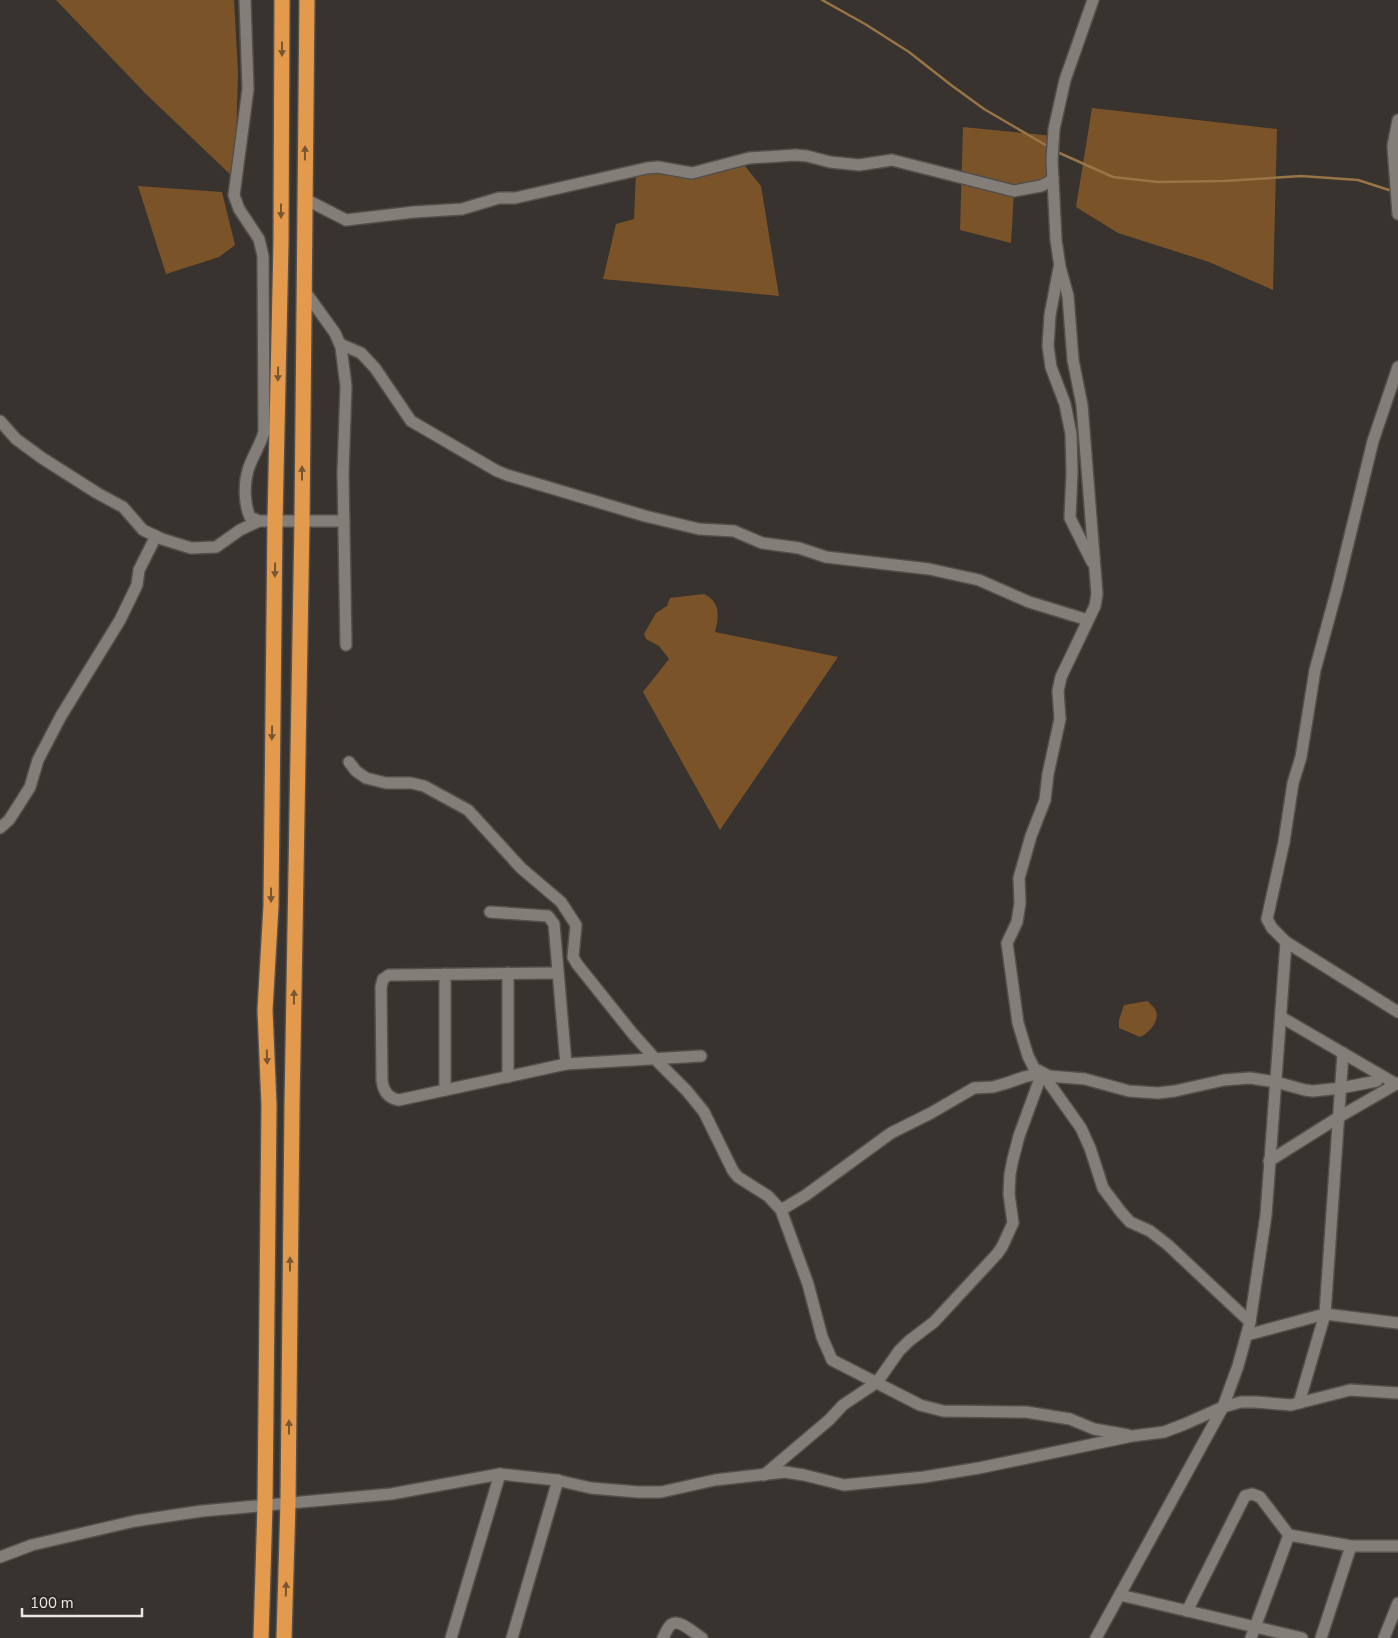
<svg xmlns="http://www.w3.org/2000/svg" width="1398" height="1638" font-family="'Nunito Sans',sans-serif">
  <rect width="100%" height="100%" fill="#38332e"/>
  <g fill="#7b5328">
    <polygon points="56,0 234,0 238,72 235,179 146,94"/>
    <polygon points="1092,108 1277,129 1273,290 1209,262 1118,233 1076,207"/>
    <polygon points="963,127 1053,136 1053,178 1014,191 1011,243 960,230"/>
    <polygon points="740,160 761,186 779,296 603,279 616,224 634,219 636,171 683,172"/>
    <polygon points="138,186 222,192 235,245 219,257 166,274"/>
    <path d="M 704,594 C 721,602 719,617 715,632 L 838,657 L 720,830 L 643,692 L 669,659 L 659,646 L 646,639 L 644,634 L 656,613 L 667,606 L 670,598 Z"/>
    <path d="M 1148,1001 C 1150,1004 1155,1008 1156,1011 C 1160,1021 1148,1034 1140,1037 L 1119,1028 L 1119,1020 L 1124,1005 Z"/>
  </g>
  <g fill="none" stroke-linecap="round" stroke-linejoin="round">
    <g stroke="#987546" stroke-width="2.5">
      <polyline points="822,0 865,24 909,52 951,85 984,109 1049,147"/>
      <polyline points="1055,151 1113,177 1158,182 1224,181 1301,176 1358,180 1392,191"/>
    </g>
    <g stroke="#544f4b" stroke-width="14">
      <g id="minor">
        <path d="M 245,0 L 248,89 L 234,195 L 239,209 L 259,239 L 263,256 L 264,432 C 260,446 252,457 248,470 C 244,484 244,504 250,517 L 259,521"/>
        <polyline points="1093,0 1065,80 1054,129 1052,160 1056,240 1060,267 1068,296 1073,360 1082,405 1097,594 1095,606 1061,677 1058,691 1060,719 1048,774 1045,800 1031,836 1019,878 1020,903 1017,922 1007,943 1018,1023 1028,1056 1034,1068 1049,1076 1085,1079 1129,1091 1158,1093 1175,1091 1224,1080 1250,1078 1276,1082 1305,1090 1313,1091 1341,1088 1377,1081"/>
        <polyline points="1398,120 1393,146 1398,214"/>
        <polyline points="305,199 346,220 414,212 462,209 499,198 515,198 647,168 658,167 692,173 749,158 795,155 807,156 830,162 859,165 892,160 1014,191 1041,186 1049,182 1053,178"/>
        <polyline points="1059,268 1050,315 1048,346 1051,367 1065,404 1071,434 1072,472 1070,518 1092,562"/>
        <polyline points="304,290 335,333 341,347 346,386 343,473 346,645"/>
        <polyline points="340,344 361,353 375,368 411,421 497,471 507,475 645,516 699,529 734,531 762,543 799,548 826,557 929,569 979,580 1029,602 1088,620"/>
        <polyline points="1398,367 1373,441 1337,589 1315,670 1301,757 1293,783 1284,842 1267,919 1272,928 1286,942 1398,1012"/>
        <polyline points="0,421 16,439 42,458 97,493 123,507 143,530 162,539 191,548 216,547 240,530 259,521 344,521"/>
        <polyline points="349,762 356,771 366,778 386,783 411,783 424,786 468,810 521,868 561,902 576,925 573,957 577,964 633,1034 659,1063 687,1091 704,1112 733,1171 738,1177 768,1196 781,1210 808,1284 822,1337 832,1360 920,1405 943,1411 1026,1412 1070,1419 1094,1429 1128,1435"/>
        <polyline points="0,828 9,820 20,803 30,787 38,760 61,716 120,620 137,585 139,570 156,536"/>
        <polyline points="490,912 548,916 554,924 566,1064"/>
        <polyline points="508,973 508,1077"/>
        <path d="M 558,973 L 396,975 L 389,975 L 383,979 L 381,987 L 382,1080 C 383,1091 388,1098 399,1100 L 566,1064 L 701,1056"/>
        <polyline points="1281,1017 1396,1084"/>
        <polyline points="1042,1073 1081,1128 1090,1148 1103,1188 1121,1212 1130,1222 1150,1231 1168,1245 1250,1322"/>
        <polyline points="445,1090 445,974"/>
        <polyline points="1269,1161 1339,1117 1398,1083"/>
        <polyline points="781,1210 806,1195 891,1133 931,1113 974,1088 993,1087 1007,1083 1024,1077 1042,1073"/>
        <polyline points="1247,1335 1325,1314 1398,1323"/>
        <polyline points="1299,1403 1325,1314 1343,1053"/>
        <polyline points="764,1475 829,1420 843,1405 873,1385 880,1378 899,1351 909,1341 934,1322 997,1254 1002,1247 1013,1223 1009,1194 1010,1174 1013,1159 1019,1136 1042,1073"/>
        <polyline points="0,1557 32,1545 135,1521 202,1511 391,1494 500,1474 556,1480 591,1488 638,1492 661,1492 715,1480 785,1472 804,1475 844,1485 924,1477 979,1468 1132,1436 1164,1432 1185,1424 1223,1407 1241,1402 1256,1402 1291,1405 1350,1390 1398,1393"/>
        <polyline points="1120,1595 1302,1638"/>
        <polyline points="1187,1611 1245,1496 1252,1494 1260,1497 1289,1535 1351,1546 1398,1546"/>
        <polyline points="451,1638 500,1474"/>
        <polyline points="512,1638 558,1480"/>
        <path d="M 663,1638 C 665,1634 668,1626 672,1624 C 680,1619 695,1634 702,1638"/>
        <polyline points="1096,1638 1223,1407 1238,1366 1250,1322 1266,1215 1286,942"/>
        <polyline points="1251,1638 1289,1535"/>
        <polyline points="1321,1638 1351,1546"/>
        <polyline points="1384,1638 1398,1603"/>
      </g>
    </g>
    <g stroke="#544f4b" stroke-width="18">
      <g id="highway">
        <polyline points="261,1638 265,1505 269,1105 265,1010 271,906 275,521 281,243 282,0"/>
        <polyline points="284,1638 288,1503 292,1106 302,521 307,0"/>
      </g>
    </g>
    <use href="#minor" stroke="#847e78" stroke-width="11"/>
    <use href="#highway" stroke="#e39a4c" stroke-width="15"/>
  </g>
  <defs><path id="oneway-solid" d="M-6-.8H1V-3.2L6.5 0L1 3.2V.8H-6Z" transform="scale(1.25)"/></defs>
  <g fill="#765634">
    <use href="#oneway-solid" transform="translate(282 49) rotate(90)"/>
    <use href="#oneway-solid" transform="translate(305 153) rotate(-89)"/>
    <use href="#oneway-solid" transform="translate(281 211) rotate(90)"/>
    <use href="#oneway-solid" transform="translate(278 374) rotate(91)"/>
    <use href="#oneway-solid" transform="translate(302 473) rotate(-90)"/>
    <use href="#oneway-solid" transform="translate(275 570) rotate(91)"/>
    <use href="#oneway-solid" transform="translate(272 733) rotate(91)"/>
    <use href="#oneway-solid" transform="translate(271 895) rotate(90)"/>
    <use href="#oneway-solid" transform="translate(294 997) rotate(-89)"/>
    <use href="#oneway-solid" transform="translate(267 1057) rotate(88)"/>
    <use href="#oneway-solid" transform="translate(290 1264) rotate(-90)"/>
    <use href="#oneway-solid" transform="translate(289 1427) rotate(-90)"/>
    <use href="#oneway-solid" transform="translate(286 1589) rotate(-88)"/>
  </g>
  <path d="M22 1608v8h120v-8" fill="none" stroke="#eae7e3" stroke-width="2.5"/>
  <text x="30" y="1608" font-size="15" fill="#eae7e3" stroke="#2e2924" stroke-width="4" paint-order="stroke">100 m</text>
</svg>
